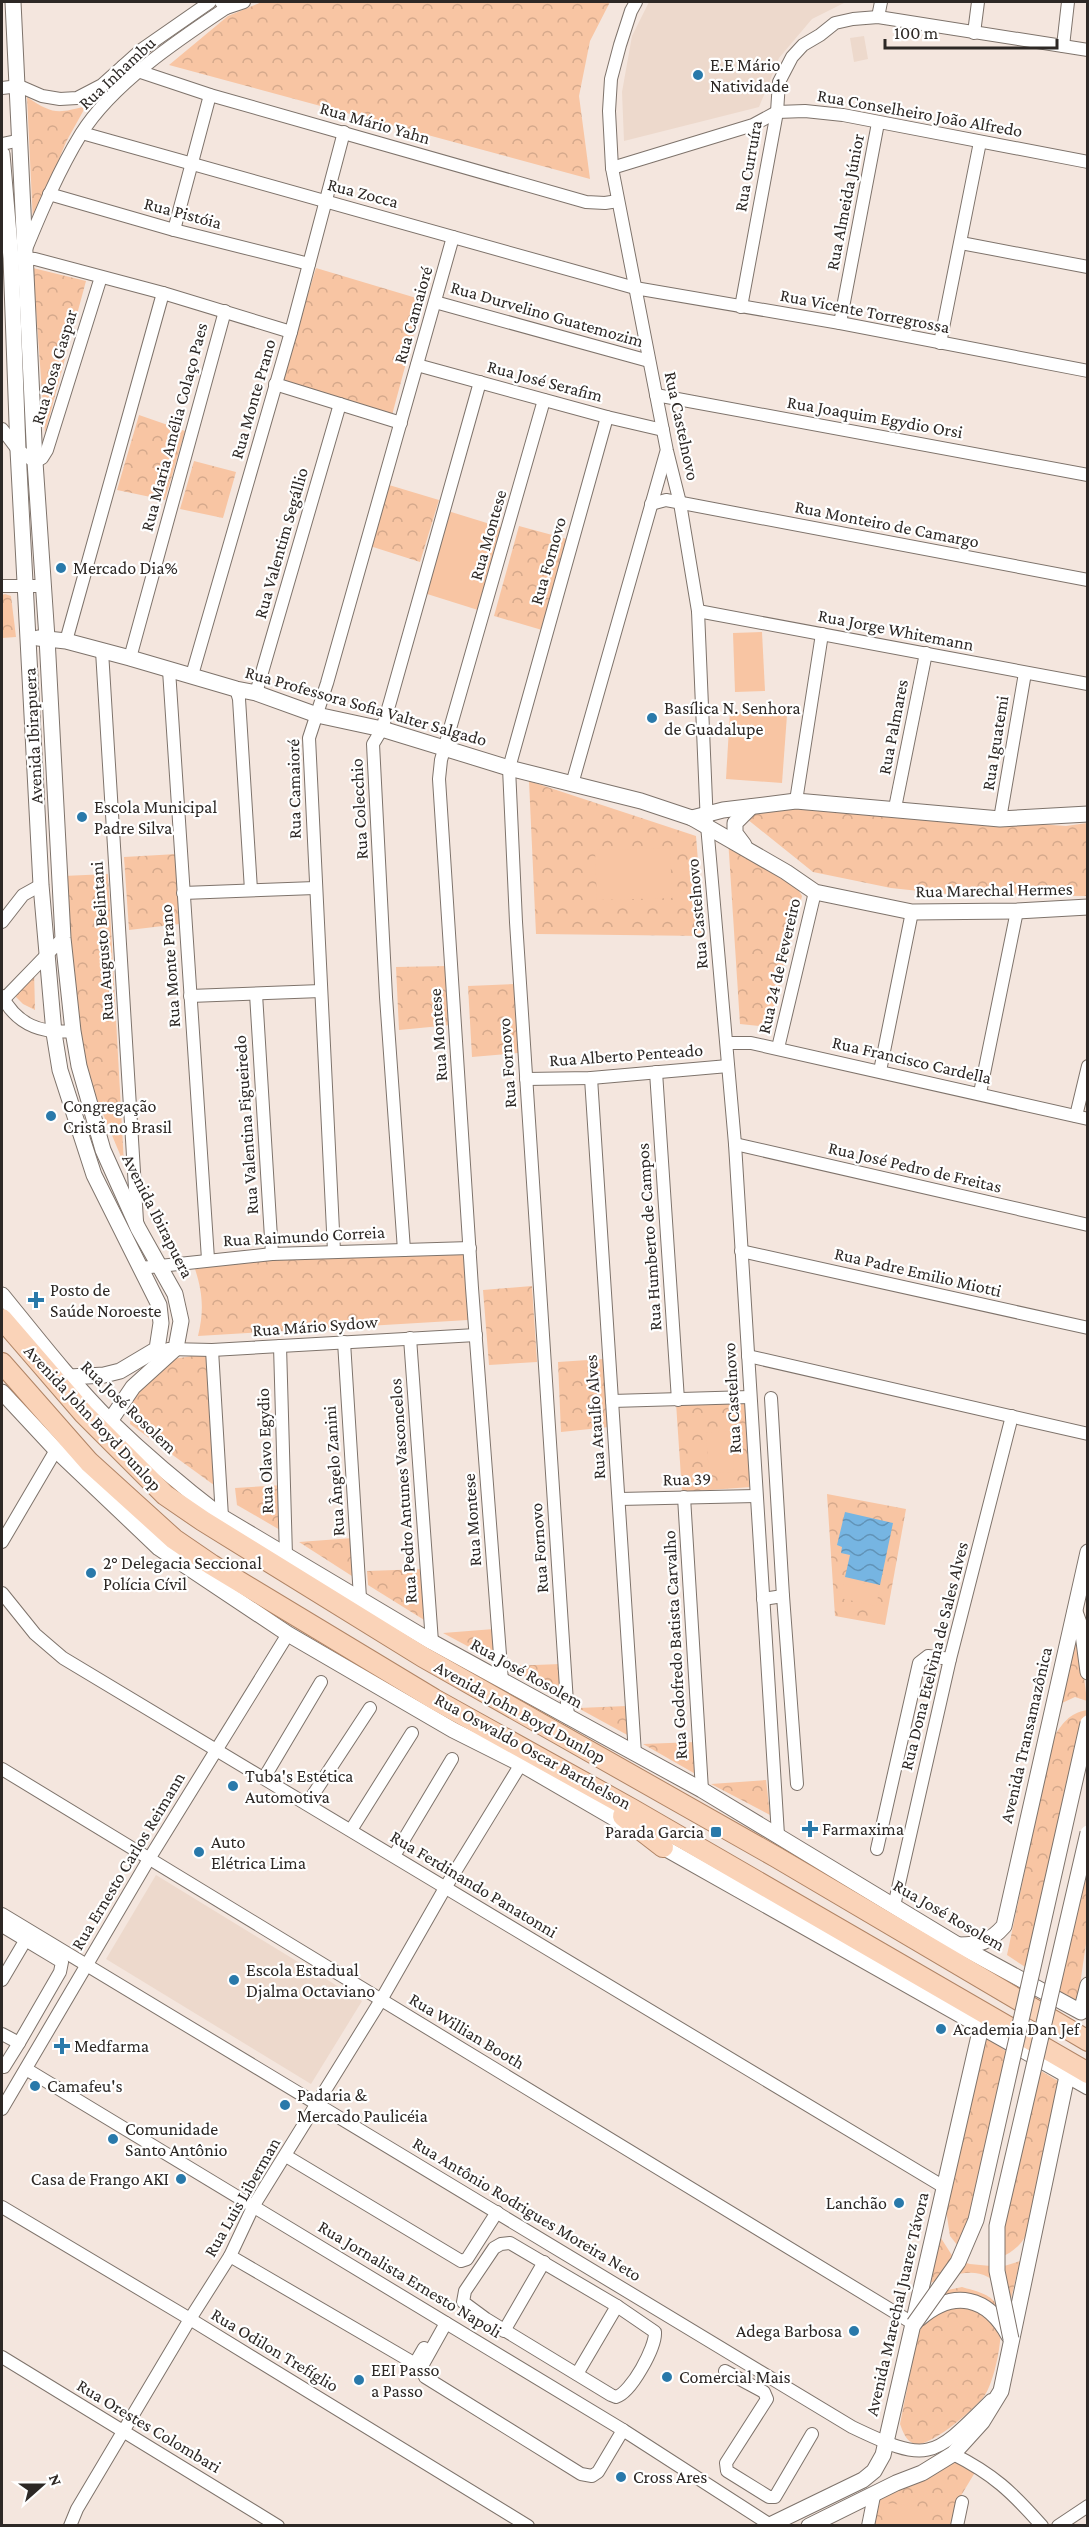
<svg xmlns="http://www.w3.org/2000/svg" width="1089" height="2527" font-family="'Crimson Pro',serif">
  <defs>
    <pattern id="park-crowns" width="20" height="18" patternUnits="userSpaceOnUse" patternTransform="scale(1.5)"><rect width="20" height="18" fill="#f8c5a3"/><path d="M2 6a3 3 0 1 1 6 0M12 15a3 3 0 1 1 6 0" fill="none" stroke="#d5a98c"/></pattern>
    <pattern id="water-waves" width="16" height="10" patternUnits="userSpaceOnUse" patternTransform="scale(1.5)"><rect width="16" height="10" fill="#76b5e2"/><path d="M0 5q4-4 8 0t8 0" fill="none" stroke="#6193b7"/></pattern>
  </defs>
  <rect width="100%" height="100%" fill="#f4e6de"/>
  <g fill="#edd9cc">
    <polygon points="649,2 846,2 812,19 779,58 759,107 624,141 622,92 632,36"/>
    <polygon points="864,36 868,59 854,62 850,38"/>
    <polygon points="156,1875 362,2001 311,2084 106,1959"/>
  </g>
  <g fill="url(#park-crowns)">
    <polygon points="262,2 610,2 590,41 579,96 590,179 169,65 228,16"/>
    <path d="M 27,97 C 52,114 57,114 86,106 L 66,142 L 33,222 Z"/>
    <polygon points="33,268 86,281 45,433"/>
    <polygon points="316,268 423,300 392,415 281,381"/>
    <polygon points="139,415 185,431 165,500 117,490"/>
    <polygon points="194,461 236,472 223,518 180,509"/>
    <polygon points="389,485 439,500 420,562 370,546"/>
    <polygon points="519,526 567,539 542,630 494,616"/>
    <polygon points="5,594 11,596 16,637 2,638 2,595"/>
    <polygon points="529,781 696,836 704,936 536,934"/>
    <polygon points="773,806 1066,826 1087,823 1087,896 956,895 891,888 813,872 747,819 746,811"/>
    <polygon points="728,838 794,883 802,896 770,1027 740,1024"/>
    <polygon points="177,854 180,924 129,930 124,857"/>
    <polygon points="108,874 124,1164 78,1054 63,876"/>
    <polygon points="448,966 451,1025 399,1030 396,967"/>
    <polygon points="34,969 35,1010 23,1004 13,994"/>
    <polygon points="515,984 518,1053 472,1057 468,986"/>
    <path d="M 464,1249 L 468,1320 L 198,1336 C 204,1312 203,1293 195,1269 L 262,1259 Z"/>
    <polygon points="532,1286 537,1362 489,1365 483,1290"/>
    <polygon points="207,1354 218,1488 130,1424 133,1397 172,1359"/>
    <polygon points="603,1359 609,1427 561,1432 558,1362"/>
    <polygon points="745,1398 751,1487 682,1492 676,1403"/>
    <polygon points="284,1485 287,1534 237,1505 235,1488"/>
    <polygon points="827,1494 906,1509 885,1625 835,1616"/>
    <polygon points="353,1538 355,1578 299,1542"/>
    <polygon points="424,1569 429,1623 368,1585 367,1571"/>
    <polygon points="494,1629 497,1662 443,1633"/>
    <polygon points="1078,1629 1087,1701 1075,1697 1062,1703"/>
    <polygon points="561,1664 564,1699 506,1666"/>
    <polygon points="627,1706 631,1737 578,1708"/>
    <path d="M 1087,1710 L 1028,1969 L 1007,1955 L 1053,1738 C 1062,1724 1069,1713 1087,1710 Z"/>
    <polygon points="695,1742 699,1776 643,1744"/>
    <polygon points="766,1780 770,1815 711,1784"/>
    <polygon points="1087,1845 1087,1937 1077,2005 1054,1989"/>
    <polygon points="987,2037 1011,2055 974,2220 958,2246 950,2236 946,2210"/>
    <path d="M 1036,2068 L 1058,2081 L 1027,2234 C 1020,2246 1012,2253 999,2258 L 1000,2226 Z"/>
    <path d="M 939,2235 L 955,2260 L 970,2264 L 1001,2267 L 1020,2261 L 1010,2303 C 1004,2295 997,2282 988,2277 C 970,2267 946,2277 928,2284 Z"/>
    <path d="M 962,2287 C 974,2291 991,2293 997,2306 C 1007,2323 996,2378 985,2395 C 977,2407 931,2447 916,2444 C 906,2442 903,2432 900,2424 L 920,2323 L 928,2308 L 948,2290 Z"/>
    <polygon points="956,2457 977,2469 959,2499 954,2525 872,2526 877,2500"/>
  </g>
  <g fill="#f8c5a3">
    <polygon points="448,511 503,528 478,610 424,593"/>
    <polygon points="762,632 765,691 735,692 733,633"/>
    <polygon points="730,711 787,715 782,783 726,779"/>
    <polygon points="670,848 672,898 597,900 595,850"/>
    <polygon points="731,1431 734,1472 709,1473 706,1433"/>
    <polygon points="845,1579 880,1587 876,1606 840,1598"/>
    <polygon points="884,2503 933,2508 931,2525 882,2525"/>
  </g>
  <polygon fill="url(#water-waves)" points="845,1512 893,1523 880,1585 845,1577 850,1555 841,1553 842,1547 837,1545"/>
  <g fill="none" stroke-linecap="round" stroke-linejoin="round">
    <g stroke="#7e736b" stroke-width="14">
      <g id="minor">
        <polyline points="221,2 226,8 244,2"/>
        <polyline points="636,2 631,11 620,45 611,79 609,111 612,168 667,451 680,503 698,611 707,825 735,1144 778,1835"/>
        <polyline points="878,17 881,2"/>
        <polyline points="974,33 978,2"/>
        <polyline points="1063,46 1068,2"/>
        <polyline points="123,66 210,95 586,202 605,203 618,201"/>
        <polyline points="2,88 19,86 42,96 60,99 77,98 102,85 141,50 210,2"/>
        <polyline points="82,133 635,288 840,323 1088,371"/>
        <polyline points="2,144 21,140"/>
        <polyline points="612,168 753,125 777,112 805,111 843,115 1088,162"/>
        <polyline points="49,194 174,230 309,264"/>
        <polyline points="174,230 210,95"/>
        <polyline points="961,243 1088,267"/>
        <path d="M 26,249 C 42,210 59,170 81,134 C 112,84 178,40 226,8"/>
        <polyline points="18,258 35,259 163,293 291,332"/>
        <polyline points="435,302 649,361"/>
        <polyline points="741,307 777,112 779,82 792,57 803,45 820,35 835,23 853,19 878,17 1088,50"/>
        <polyline points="840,323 878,123"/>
        <polyline points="940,343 980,142"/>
        <polyline points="417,365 607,417 663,430"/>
        <polyline points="275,384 401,423"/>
        <polyline points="656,395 1088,475"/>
        <polyline points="2,429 18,450 35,462 42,458 47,450 101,277"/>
        <polyline points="651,504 666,500 1088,580"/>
        <polyline points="2,586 43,586"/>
        <polyline points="698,611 1088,684"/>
        <polyline points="66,641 163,293"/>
        <polyline points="102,651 137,1221"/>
        <polyline points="130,658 225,311"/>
        <polyline points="169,670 208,1259"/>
        <polyline points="192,675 291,332 344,132"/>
        <polyline points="236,689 239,699 251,890"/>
        <polyline points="256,693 340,404"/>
        <polyline points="572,784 666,453"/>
        <polyline points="796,801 822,634"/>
        <polyline points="895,808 926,653"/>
        <polyline points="1000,819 1025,673"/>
        <polyline points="183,893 315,888"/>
        <polyline points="2,922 23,895 41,885"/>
        <polyline points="256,994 272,1254"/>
        <path d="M 2,996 C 17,1025 41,1034 73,1031"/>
        <polyline points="190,996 321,991"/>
        <polyline points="2,1001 63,938"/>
        <polyline points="727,1043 751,1043 1088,1119"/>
        <polyline points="778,1048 815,892"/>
        <polyline points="880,1071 912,912"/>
        <polyline points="656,1072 678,1400"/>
        <polyline points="591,1078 635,1754"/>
        <polyline points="526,1079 591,1078 728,1066"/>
        <polyline points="980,1093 1017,911"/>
        <polyline points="1076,1116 1088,1066"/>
        <polyline points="735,1144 1088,1225"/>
        <polyline points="404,1250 386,997 373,744 382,729 390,702 480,382"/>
        <polyline points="334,1251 309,738 327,683 453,237"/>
        <polyline points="741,1251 1088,1328"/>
        <polyline points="141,1268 272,1254 470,1248"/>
        <polyline points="410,1338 432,1642"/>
        <polyline points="344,1342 360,1598"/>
        <polyline points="280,1346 286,1556"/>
        <polyline points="168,1349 212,1350 476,1335"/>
        <polyline points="212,1350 222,1517"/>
        <polyline points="748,1356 1088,1434"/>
        <polyline points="771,1398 783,1596"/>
        <polyline points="612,1401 750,1397"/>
        <polyline points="684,1497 702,1790"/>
        <polyline points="619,1499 756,1496"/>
        <polyline points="2,1542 56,1450"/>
        <polyline points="2,1593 35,1634 63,1658 944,2187"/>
        <polyline points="763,1599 783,1596 797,1784"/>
        <polyline points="502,1681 472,1288 439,779 441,760 544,400"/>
        <polyline points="568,1718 516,922 509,768 607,417"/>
        <polyline points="2,1769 914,2324"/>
        <polyline points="264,1778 321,1682"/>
        <polyline points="307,1804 370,1708"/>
        <polyline points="351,1830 412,1733"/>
        <polyline points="877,1849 919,1663 928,1656 950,1659"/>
        <polyline points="394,1856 452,1759"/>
        <polyline points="894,1906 950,1659 1012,1416"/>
        <path d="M 2,1914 L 852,2427 C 929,2464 932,2459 991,2400"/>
        <polyline points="2,1926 62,1962 60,1972 19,2043"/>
        <polyline points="2,1980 25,1941"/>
        <polyline points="2,2034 19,2043 4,2067"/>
        <polyline points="26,2069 623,2430 772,2526"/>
        <polyline points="2,2109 149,1859 288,1634"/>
        <polyline points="286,2156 461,2261 467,2259 497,2212"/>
        <polyline points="2,2207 190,2319 528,2526"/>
        <path d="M 510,2243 L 617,2306 L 655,2332 C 656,2347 631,2393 616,2397 L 611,2395 L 486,2319 L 463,2302 L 465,2291 L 494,2248 L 501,2244 Z"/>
        <polyline points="230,2256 412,2362 417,2360 424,2348"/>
        <polyline points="446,2323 422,2366 425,2377 581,2474 592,2476 598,2472 623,2430"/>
        <polyline points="504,2331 544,2262"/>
        <polyline points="2,2357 278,2526"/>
        <polyline points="725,2371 764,2392 767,2399 726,2463 727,2471 769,2497 775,2497 812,2434"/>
        <polyline points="577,2374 617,2306"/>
        <path d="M 953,2454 C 993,2474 1012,2492 1042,2526"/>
        <polyline points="70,2526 77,2509 190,2319 230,2256 254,2205 381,2000 445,1888 521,1764"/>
        <polyline points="868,2526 874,2496"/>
        <polyline points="957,2526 962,2502"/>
        <polyline points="1058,2526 1088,2506"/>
      </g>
    </g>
    <g stroke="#7e736b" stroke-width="17">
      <g id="tertiary">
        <polyline points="13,2 35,462 47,638 63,938 73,1031 79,1066 103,1150 138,1228 175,1294 181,1321 176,1348 133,1387 110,1421"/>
        <polyline points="2,154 11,258 18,450 41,885 54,1033 60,1070 94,1175 159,1305 161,1323 157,1349 120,1371 104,1375 70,1377"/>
        <polyline points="38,638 66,641 130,658 236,689 256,693 317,715 382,729 509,768 641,801 692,818 786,872 815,892 912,912 1017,911 1088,907"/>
        <polyline points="692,818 723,810 796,801 1000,819 1088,814"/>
        <polyline points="744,845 735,833 735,823 751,807"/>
        <path d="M 2,1295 C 37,1338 71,1382 110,1421 C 145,1455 183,1487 222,1517 L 432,1642 L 702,1790 L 958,1945 L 1081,2012 L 1088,1985"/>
        <polyline points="2,1392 56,1450 159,1548 288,1634 453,1730 521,1764 631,1828"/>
        <polyline points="1075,1612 1083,1634 1088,1672"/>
        <polyline points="654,1842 1088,2087"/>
        <path d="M 959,1945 C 979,1945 990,1942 1004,1926 L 1088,1552"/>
        <path d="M 919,2319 C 954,2288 988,2297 1009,2336"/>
        <polyline points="768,2526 863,2480 874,2471 883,2455 981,2027"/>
        <polyline points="809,2526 896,2483 922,2473 953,2454 982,2422 1001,2391 1067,2076"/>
      </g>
    </g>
    <g stroke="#b08465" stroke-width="22">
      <g id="primary">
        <polyline points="2,1319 84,1414 165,1495 203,1521 423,1657 776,1857 1088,2041"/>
        <polyline points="2,1363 89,1462 174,1539 212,1565 434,1699 632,1809 1088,2073"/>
        <polyline points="623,1816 663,1847"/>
      </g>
    </g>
    <use href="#minor" stroke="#fff" stroke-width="12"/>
    <use href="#tertiary" stroke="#fff" stroke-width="15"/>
    <use href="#primary" stroke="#fad3b8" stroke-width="20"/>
    <g stroke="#7e736b" stroke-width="17" stroke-linecap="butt">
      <g id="tertiary-bridge">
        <polyline points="914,2324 958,2262 976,2220 1088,1723"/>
        <polyline points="1011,2339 997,2271 997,2226 1088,1833"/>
      </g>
    </g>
    <use href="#tertiary-bridge" stroke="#fff" stroke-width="15"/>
  </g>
  <g fill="#2979aa" stroke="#fff" stroke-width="2">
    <circle cx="698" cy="75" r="6"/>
    <circle cx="61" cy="568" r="6"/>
    <circle cx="652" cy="718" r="6"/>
    <circle cx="82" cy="817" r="6"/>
    <circle cx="51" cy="1116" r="6"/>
    <path d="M33 1291h6v6h6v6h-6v6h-6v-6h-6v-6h6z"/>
    <circle cx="91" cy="1573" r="6"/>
    <circle cx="233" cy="1786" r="6"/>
    <path d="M807 1820h6v6h6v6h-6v6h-6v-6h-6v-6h6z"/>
    <rect x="710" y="1826" width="12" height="12" rx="3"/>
    <circle cx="199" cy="1852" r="6"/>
    <circle cx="234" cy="1980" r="6"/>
    <circle cx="941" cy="2029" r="6"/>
    <path d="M59 2037h6v6h6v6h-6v6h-6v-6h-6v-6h6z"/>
    <circle cx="35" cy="2086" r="6"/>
    <circle cx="285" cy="2105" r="6"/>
    <circle cx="113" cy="2139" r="6"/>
    <circle cx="181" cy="2179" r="6"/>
    <circle cx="899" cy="2203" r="6"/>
    <circle cx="854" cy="2331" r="6"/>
    <circle cx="667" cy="2377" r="6"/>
    <circle cx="359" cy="2380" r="6"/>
    <circle cx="621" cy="2477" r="6"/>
  </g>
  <g text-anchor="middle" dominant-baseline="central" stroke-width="4.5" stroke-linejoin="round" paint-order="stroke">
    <g font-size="18" fill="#2d2825" stroke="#fff" text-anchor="start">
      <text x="710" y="65">E.E Mário<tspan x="710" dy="21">Natividade</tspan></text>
      <text x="73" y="568">Mercado Dia%</text>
      <text x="664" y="708">Basílica N. Senhora<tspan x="664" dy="21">de Guadalupe</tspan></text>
      <text x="94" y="807">Escola Municipal<tspan x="94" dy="21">Padre Silva</tspan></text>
      <text x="63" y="1106">Congregação<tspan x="63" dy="21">Cristã no Brasil</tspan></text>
      <text x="50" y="1290">Posto de<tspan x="50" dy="21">Saúde Noroeste</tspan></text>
      <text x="103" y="1563">2° Delegacia Seccional<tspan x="103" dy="21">Polícia Cívil</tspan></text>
      <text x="245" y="1776">Tuba's Estética<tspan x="245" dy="21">Automotiva</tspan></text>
      <text x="822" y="1829">Farmaxima</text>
      <text x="704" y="1832" text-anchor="end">Parada Garcia</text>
      <text x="211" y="1842">Auto<tspan x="211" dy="21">Elétrica Lima</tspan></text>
      <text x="246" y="1970">Escola Estadual<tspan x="246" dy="21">Djalma Octaviano</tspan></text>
      <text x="953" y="2029">Academia Dan Jef</text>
      <text x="74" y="2046">Medfarma</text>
      <text x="47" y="2086">Camafeu's</text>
      <text x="297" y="2095">Padaria &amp;<tspan x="297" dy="21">Mercado Paulicéia</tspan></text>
      <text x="125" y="2129">Comunidade<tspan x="125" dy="21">Santo Antônio</tspan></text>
      <text x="169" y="2179" text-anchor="end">Casa de Frango AKI</text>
      <text x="887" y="2203" text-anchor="end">Lanchão</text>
      <text x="842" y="2331" text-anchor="end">Adega Barbosa</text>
      <text x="371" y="2370">EEI Passo<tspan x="371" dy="21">a Passo</tspan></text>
      <text x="679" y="2377">Comercial Mais</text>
      <text x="633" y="2477">Cross Ares</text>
    </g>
    <g font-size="18" fill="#2d2825" stroke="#fff">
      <text transform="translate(117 73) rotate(-43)">Rua Inhambu</text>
      <text transform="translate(920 113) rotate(10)">Rua Conselheiro João Alfredo</text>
      <text transform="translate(375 123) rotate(16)">Rua Mário Yahn</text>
      <text transform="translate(748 166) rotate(-80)">Rua Curruíra</text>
      <text transform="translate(363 193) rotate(15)">Rua Zocca</text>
      <text transform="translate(845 202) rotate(-79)">Rua Almeida Júnior</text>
      <text transform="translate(183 213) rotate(15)">Rua Pistóia</text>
      <text transform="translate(865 311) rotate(11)">Rua Vicente Torregrossa</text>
      <text transform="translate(547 314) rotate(16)">Rua Durvelino Guatemozim</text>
      <text transform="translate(413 315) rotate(-74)">Rua Camaioré</text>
      <text transform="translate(54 367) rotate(-73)">Rua Rosa Gaspar</text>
      <text transform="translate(545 381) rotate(15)">Rua José Serafim</text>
      <text transform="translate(253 399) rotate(-74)">Rua Monte Prano</text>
      <text transform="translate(875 417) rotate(10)">Rua Joaquim Egydio Orsi</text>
      <text transform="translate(682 426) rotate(78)">Rua Castelnovo</text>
      <text transform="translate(174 427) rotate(-75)">Rua Maria Amélia Colaço Paes</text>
      <text transform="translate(887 524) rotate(11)">Rua Monteiro de Camargo</text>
      <text transform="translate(488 535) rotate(-74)">Rua Montese</text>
      <text transform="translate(281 543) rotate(-74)">Rua Valentim Segállio</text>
      <text transform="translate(548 561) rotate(-74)">Rua Fornovo</text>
      <text transform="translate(896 630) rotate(11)">Rua Jorge Whitemann</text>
      <text transform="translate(366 706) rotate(16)">Rua Professora Sofia Valter Salgado</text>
      <text transform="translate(893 727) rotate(-79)">Rua Palmares</text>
      <text transform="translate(33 736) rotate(-93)">Avenida Ibirapuera</text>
      <text transform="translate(995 743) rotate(-81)">Rua Iguatemi</text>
      <text transform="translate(294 789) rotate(-91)">Rua Camaioré</text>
      <text transform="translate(359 809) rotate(-93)">Rua Colecchio</text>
      <text transform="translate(994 890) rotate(-1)">Rua Marechal Hermes</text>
      <text transform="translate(697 914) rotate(-95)">Rua Castelnovo</text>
      <text transform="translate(102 941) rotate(-94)">Rua Augusto Belintani</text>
      <text transform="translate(170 966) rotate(-94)">Rua Monte Prano</text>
      <text transform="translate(779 966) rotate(-77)">Rua 24 de Fevereiro</text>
      <text transform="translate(438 1035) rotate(-94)">Rua Montese</text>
      <text transform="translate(626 1055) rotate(-4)">Rua Alberto Penteado</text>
      <text transform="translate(912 1060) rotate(13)">Rua Francisco Cardella</text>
      <text transform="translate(507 1063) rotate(-94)">Rua Fornovo</text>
      <text transform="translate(246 1125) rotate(-94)">Rua Valentina Figueiredo</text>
      <text transform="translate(915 1167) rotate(13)">Rua José Pedro de Freitas</text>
      <text transform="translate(158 1216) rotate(63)">Avenida Ibirapuera</text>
      <text transform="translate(304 1236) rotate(-3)">Rua Raimundo Correia</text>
      <text transform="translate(649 1237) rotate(-94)">Rua Humberto de Campos</text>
      <text transform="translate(918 1272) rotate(13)">Rua Padre Emilio Miotti</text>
      <text transform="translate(315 1326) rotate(-4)">Rua Mário Sydow</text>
      <text transform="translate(732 1398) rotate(-93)">Rua Castelnovo</text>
      <text transform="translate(129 1407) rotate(44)">Rua José Rosolem</text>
      <text transform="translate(595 1417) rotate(-94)">Rua Ataulfo Alves</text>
      <text transform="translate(93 1418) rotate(47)">Avenida John Boyd Dunlop</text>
      <text transform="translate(265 1451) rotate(-92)">Rua Olavo Egydio</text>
      <text transform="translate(334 1471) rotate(-94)">Rua Ângelo Zanini</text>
      <text transform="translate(687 1479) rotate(-1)">Rua 39</text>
      <text transform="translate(403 1491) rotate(-94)">Rua Pedro Antunes Vasconcelos</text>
      <text transform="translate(472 1520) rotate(-94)">Rua Montese</text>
      <text transform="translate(539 1548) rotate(-94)">Rua Fornovo</text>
      <text transform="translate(675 1645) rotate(-93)">Rua Godofredo Batista Carvalho</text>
      <text transform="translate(934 1656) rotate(-76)">Rua Dona Etelvina de Sales Alves</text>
      <text transform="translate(527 1673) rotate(29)">Rua José Rosolem</text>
      <text transform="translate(520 1712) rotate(29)">Avenida John Boyd Dunlop</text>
      <text transform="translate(1026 1735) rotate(-77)">Avenida Transamazônica</text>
      <text transform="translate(533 1751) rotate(29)">Rua Oswaldo Oscar Barthelson</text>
      <text transform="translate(128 1861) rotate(-59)">Rua Ernesto Carlos Reimann</text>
      <text transform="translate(474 1884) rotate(31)">Rua Ferdinando Panatonni</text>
      <text transform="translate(949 1915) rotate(30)">Rua José Rosolem</text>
      <text transform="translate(467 2031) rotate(31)">Rua Willian Booth</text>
      <text transform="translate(242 2197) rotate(-60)">Rua Luis Liberman</text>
      <text transform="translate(527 2209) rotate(31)">Rua Antônio Rodrigues Moreira Neto</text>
      <text transform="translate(410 2279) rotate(31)">Rua Jornalista Ernesto Napoli</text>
      <text transform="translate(897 2304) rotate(-77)">Avenida Marechal Juarez Távora</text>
      <text transform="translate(275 2350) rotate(31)">Rua Odilon Trefíglio</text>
      <text transform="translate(149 2426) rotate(31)">Rua Orestes Colombari</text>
    </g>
  </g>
  <rect width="1089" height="2527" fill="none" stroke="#2d2825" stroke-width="6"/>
  <g transform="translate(42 2485) rotate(69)" stroke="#ffffff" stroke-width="4.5" paint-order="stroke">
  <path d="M0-4.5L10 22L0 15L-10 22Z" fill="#2d2825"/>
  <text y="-9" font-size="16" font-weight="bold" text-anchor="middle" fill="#2d2825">N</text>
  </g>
  <path d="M885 39v9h172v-9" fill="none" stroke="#2d2825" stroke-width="3"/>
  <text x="894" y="39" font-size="18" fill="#2d2825" stroke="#ffffff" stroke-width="4.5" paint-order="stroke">100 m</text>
</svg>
